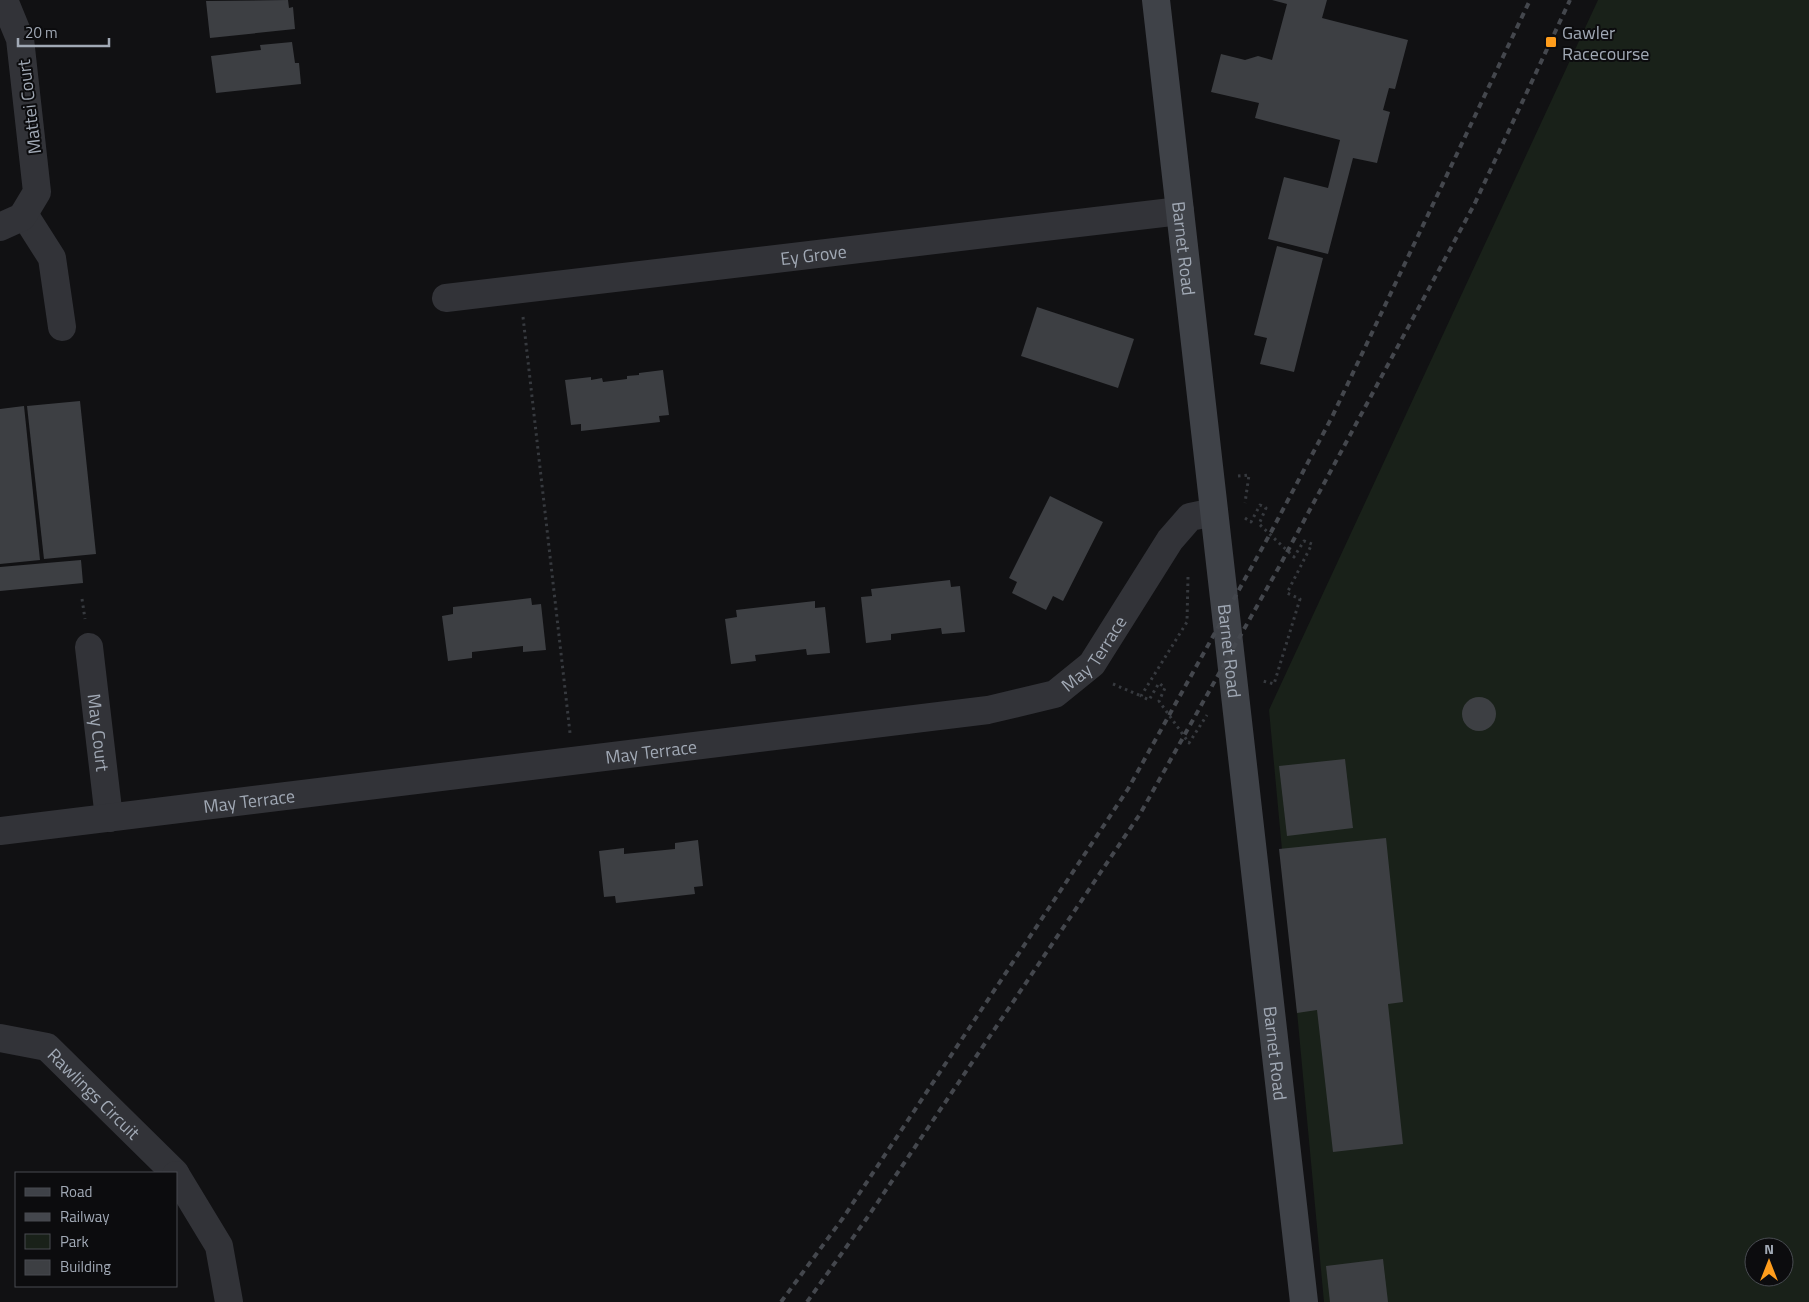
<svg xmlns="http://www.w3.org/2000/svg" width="1809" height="1302" font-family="'Titillium Web',sans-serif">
  <rect width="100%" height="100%" fill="#111113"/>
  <path fill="#192119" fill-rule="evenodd" d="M 1598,0 L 1809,0 L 1809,1302 L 1324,1302 L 1269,710 ZM 1754,1247 L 1784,1247 L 1784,1277 L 1754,1277 Z"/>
  <g fill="#3d3f43">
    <polygon points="288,0 289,8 293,7 295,29 210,38 206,1"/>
    <polygon points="1272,0 1327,0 1322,18 1408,40 1395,89 1389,88 1383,110 1390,112 1377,163 1353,158 1328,254 1268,239 1284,177 1328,188 1340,140 1255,118 1259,103 1211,92 1221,54 1245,60 1258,56 1272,60 1287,4"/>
    <polygon points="292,42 295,63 299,63 301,84 216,93 211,56 261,50 260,45"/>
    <polygon points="1277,246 1323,258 1294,372 1260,364 1267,338 1254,335"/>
    <polygon points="1037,307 1134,339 1118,388 1021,356"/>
    <polygon points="663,370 669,415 659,416 660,422 581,431 581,424 571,425 565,380 591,377 591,380 602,378 603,382 627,379 627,376 639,375 639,373"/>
    <polygon points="80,401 96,554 44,559 27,406"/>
    <polygon points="24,406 40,560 0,564 0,409"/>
    <polygon points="1050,496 1103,522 1063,601 1053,596 1046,610 1012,593 1017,582 1009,578"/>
    <polygon points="81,560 83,583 0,591 0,567"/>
    <polygon points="950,580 951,587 960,586 965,632 942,634 941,628 891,634 891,640 866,643 861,597 872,596 871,589"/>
    <polygon points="531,598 532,605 541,604 546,650 523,652 523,646 472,652 472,658 448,661 442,616 453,614 453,607"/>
    <polygon points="815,601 815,608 825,607 830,653 807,655 806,649 755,655 756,661 731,664 725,619 737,617 736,610"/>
    <circle cx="1479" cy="714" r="17"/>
    <polygon points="1345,759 1353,828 1287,836 1279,766"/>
    <polygon points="1386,838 1403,1002 1388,1004 1403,1144 1333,1152 1317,1010 1297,1013 1279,849"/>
    <polygon points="698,840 703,886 694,887 695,894 616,903 615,896 604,897 599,851 624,848 624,854 675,849 675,843"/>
    <polygon points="1383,1259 1388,1302 1330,1302 1326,1266"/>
  </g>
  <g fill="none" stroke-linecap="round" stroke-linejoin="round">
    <g stroke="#373a3f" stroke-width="3" stroke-dasharray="2.5 4" stroke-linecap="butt">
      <polyline points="523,317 570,733"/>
      <polyline points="1238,476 1249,475 1245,503"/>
      <polyline points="1245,518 1251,522 1260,505 1266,508 1259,524 1294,557 1304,541 1312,544 1287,593 1300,599 1274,684 1263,681"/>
      <polyline points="1188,577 1187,622 1141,696 1149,700 1159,683 1165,688 1159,701 1189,743 1207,715"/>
      <polyline points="82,599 85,619"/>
      <polyline points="1113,684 1141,696"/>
    </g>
    <g stroke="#323338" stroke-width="28">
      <polyline points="24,214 52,258 62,327"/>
      <polyline points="0,227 22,217 37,192 20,39 4,0"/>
      <path id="s1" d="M 446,298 L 1180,211"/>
      <path id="s2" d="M 89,647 L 109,818"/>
      <path id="s3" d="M 0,831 L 988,710 L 1055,694 L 1092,664 L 1170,540 L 1190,517 L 1214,512"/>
      <path id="s4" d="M 0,1038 L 47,1047 L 175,1173"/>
      <polyline points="176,1175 219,1246 229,1302"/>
    </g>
    <path stroke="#3f4248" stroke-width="28" id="s5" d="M 1156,0 L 1304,1302"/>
    <g stroke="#44474d" stroke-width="4" stroke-dasharray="6 5" stroke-linecap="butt">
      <polyline points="781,1302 843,1218 1128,789 1270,534 1332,417 1530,0"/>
      <polyline points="807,1302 867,1218 1140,814 1279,567 1475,203 1570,0"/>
    </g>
  </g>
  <rect fill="#ff9d1c" stroke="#0c0c0e" stroke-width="2" x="1545" y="36" width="12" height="12" rx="2.5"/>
  <g text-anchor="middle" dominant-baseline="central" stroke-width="4" stroke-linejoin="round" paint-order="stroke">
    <g font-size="18" fill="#a1a9b5" stroke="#0c0c0e" text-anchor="start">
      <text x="1562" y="32">Gawler<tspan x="1562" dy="21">Racecourse</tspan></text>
    </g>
    <g font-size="18" fill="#a1a9b5" stroke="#0c0c0e">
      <text transform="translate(29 107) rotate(-97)">Mattei Court</text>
      <text stroke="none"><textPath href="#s5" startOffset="250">Barnet Road</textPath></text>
      <text stroke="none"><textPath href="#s1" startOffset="370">Ey Grove</textPath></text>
      <text stroke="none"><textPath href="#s3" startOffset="1121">May Terrace</textPath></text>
      <text stroke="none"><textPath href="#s5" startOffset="655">Barnet Road</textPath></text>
      <text stroke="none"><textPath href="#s2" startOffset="86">May Court</textPath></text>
      <text stroke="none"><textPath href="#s3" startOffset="656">May Terrace</textPath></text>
      <text stroke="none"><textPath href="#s3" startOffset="251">May Terrace</textPath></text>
      <text stroke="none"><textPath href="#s5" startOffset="1060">Barnet Road</textPath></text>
      <text stroke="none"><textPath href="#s4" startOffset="114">Rawlings Circuit</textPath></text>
    </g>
  </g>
  <rect x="15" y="1172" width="162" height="115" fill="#0c0c0e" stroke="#484b51"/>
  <rect x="25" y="1188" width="25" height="8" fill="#3f4248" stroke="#484b51"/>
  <text x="60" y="1197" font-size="15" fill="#a1a9b5">Road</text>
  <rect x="25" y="1213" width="25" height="8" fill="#44474d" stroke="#484b51"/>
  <text x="60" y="1222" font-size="15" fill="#a1a9b5">Railway</text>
  <rect x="25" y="1234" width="25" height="15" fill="#192119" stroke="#484b51"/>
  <text x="60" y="1247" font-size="15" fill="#a1a9b5">Park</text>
  <rect x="25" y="1260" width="25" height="15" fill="#3d3f43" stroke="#484b51"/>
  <text x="60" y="1272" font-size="15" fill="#a1a9b5">Building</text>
  <g transform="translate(1769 1262)"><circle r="24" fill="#0c0c0e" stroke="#484b51"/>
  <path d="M0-4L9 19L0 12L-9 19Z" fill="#ff9d1c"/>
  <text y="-8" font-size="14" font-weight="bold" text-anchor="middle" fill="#a1a9b5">N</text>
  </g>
  <path d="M18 38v8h91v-8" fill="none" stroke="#a1a9b5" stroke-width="2.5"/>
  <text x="25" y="38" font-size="15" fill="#a1a9b5" stroke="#0c0c0e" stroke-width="4" paint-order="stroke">20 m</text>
</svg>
